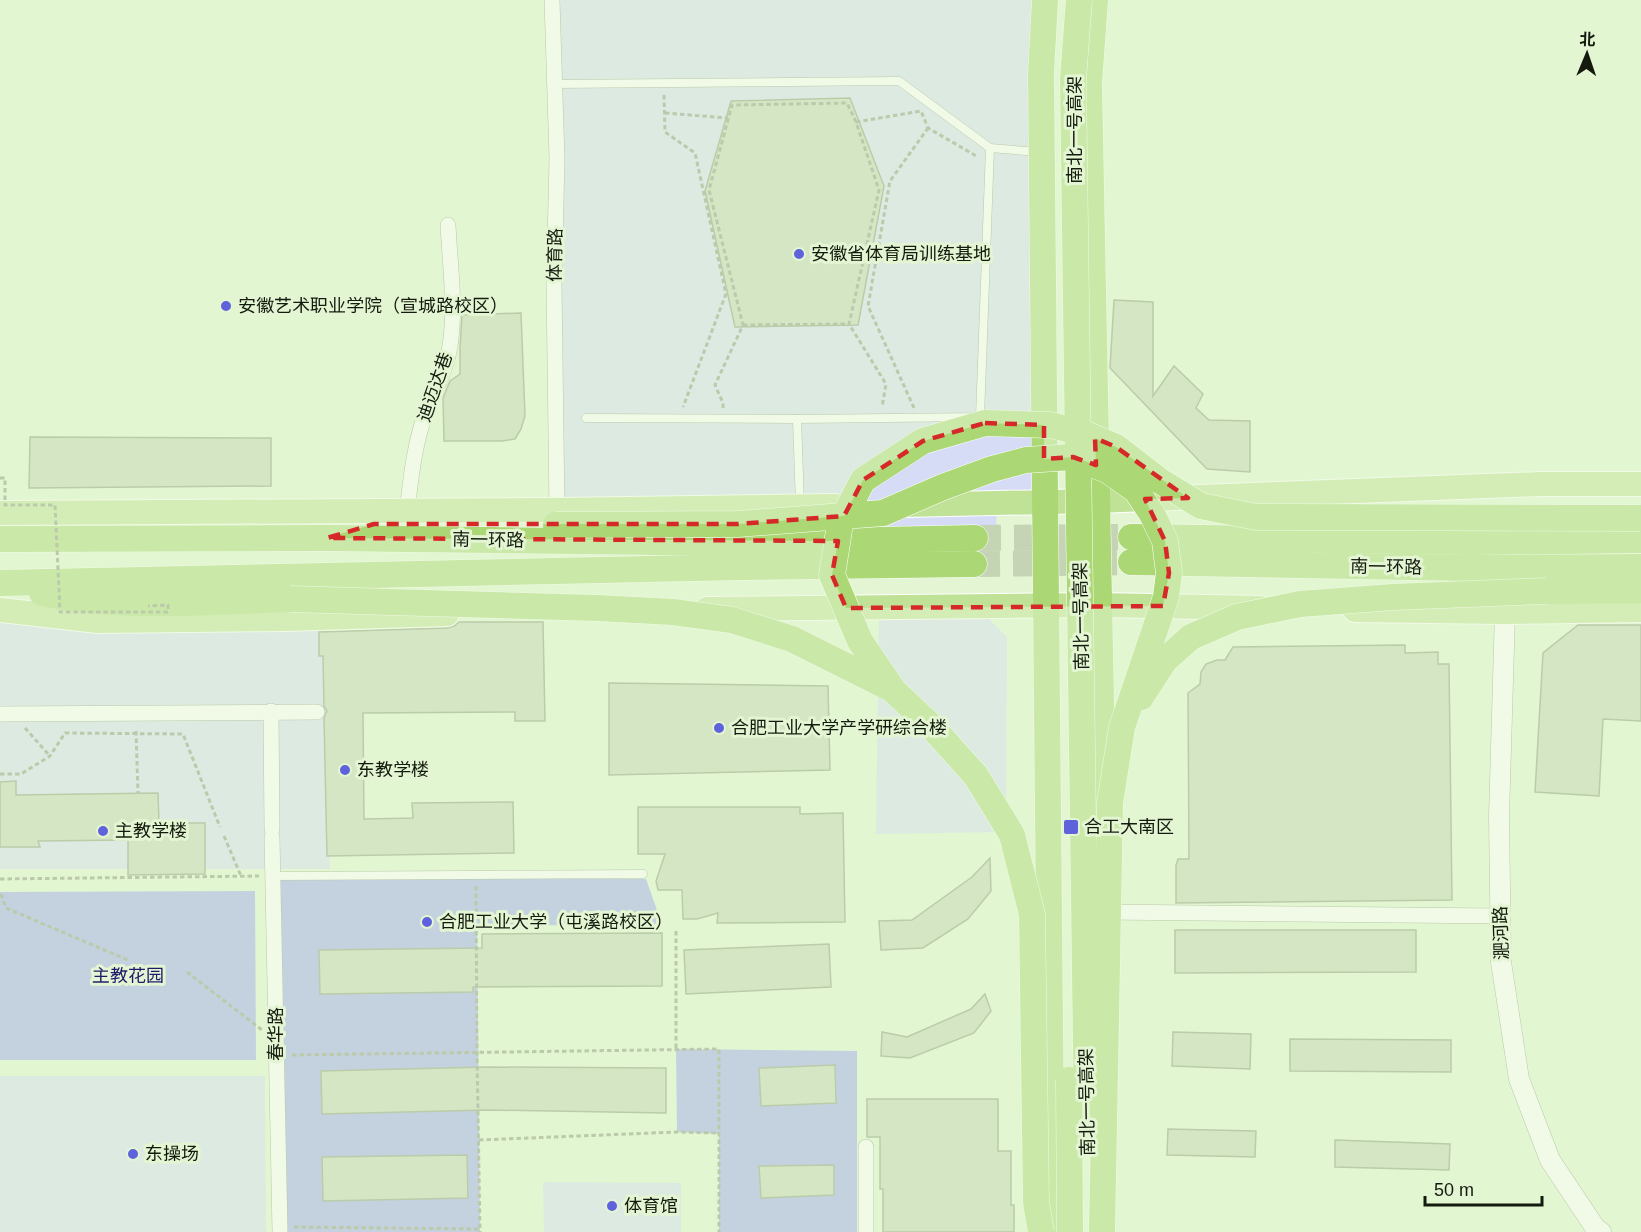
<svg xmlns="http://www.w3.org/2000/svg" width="1641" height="1232" font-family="Arial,'Noto Sans SC',sans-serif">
  <rect width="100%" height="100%" fill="#e3f5d2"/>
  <g fill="#d6dbf6">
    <polygon points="552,0 1045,0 1045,501 997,503 996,527 561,534"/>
    <polygon points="983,613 1007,637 1006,832 876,834 879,617"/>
    <polygon points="327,621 330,869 0,869 0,623"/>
    <polygon points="0,1076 265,1076 266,1232 0,1232"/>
    <polygon points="543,1182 681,1183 681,1232 544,1232"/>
  </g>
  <g fill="#9da7f0">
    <polygon points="273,876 646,879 662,924 477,926 480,1232 279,1232"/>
    <polygon points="255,891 256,1060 0,1060 0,892"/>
    <polygon points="676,1049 857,1051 857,1232 719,1232 719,1134 677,1132"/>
  </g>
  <g fill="#c1d3b1" stroke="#899979" stroke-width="1.5">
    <polygon points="850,98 884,186 858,325 735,327 705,191 731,101"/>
    <polygon points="1114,300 1153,302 1153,396 1174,366 1203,394 1196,408 1209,420 1250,421 1250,472 1207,469 1110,368"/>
    <polygon points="521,313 525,416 521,429 515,439 502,441 444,441 443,398 450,381 460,374 460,348 462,315"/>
    <polygon points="30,437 271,438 271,486 29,488"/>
    <polygon points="459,622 543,622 545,721 515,721 515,712 363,713 364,819 413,818 412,803 513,802 514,853 327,856 324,718 327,711 324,706 323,656 319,656 319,632 447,628 454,626"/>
    <polygon points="1578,625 1641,625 1641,721 1603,719 1599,796 1535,792 1543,653"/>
    <polygon points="1405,645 1405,653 1438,652 1438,664 1449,664 1452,900 1176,903 1176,865 1178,859 1189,859 1188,693 1200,684 1201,672 1206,664 1217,660 1225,660 1233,647"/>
    <polygon points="609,683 828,686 830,770 609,775"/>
    <polygon points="16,781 16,795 158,793 159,823 205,823 205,874 128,875 128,840 38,841 40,847 0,847 0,782"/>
    <polygon points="638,807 800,807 800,814 843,813 845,922 717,923 718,913 697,919 683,919 682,890 658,890 656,881 665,854 638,854"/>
    <polygon points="990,858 991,891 968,919 923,948 881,950 879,921 912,920 972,877"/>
    <polygon points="1175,930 1416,930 1416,972 1175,973"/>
    <polygon points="662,933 662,986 473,987 473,992 320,994 319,950 482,948 482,934"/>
    <polygon points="829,944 831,987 686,994 684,950"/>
    <polygon points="985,994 991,1011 974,1033 910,1058 881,1056 882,1032 907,1037 971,1009"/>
    <polygon points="1173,1032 1251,1034 1250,1069 1172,1066"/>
    <polygon points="1290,1039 1451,1040 1451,1072 1290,1071"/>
    <polygon points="835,1065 836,1103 761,1106 759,1068"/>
    <polygon points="487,1067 666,1068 666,1113 487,1110 322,1114 321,1071"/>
    <polygon points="867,1099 998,1099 998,1151 1011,1151 1011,1205 1014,1205 1014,1232 883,1232 883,1189 880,1189 880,1137 867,1137"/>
    <polygon points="1168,1129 1256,1131 1255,1157 1167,1155"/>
    <polygon points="1335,1140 1450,1144 1449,1170 1335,1167"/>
    <polygon points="467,1155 468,1198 323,1201 322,1157"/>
    <polygon points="834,1165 834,1195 761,1198 759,1166"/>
  </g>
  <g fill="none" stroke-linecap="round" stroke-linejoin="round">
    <g stroke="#c4d4b5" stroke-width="26" stroke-dasharray="26 13" stroke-linecap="butt">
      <polyline points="975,538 1131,537"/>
      <polyline points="974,564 1131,562"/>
    </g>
    <g stroke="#859575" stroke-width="9">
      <g id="service">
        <polyline points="555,84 899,81 990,148 1038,152"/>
        <polyline points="586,418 797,419"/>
        <polyline points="800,505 797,419 980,417 990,148"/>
        <polyline points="273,876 643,874"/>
      </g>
    </g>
    <g stroke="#859575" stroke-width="16">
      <g id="minor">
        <polyline points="552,0 557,159 554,284 557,510"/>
        <path d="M 407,511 C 411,478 414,446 425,415 C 434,392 446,371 450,346 C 456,306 450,265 448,225"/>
        <polyline points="271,711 272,829"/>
        <polyline points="0,714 317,712"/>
        <polyline points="272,837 280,1232"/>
        <polyline points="1105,912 1500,916"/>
        <polyline points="866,1147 866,1232"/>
      </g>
    </g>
    <g stroke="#859575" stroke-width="21">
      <polyline id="tertiary" points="1505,612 1499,817 1501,962 1519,1079 1550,1160 1596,1229 1601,1232"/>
    </g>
    <g stroke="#fff" stroke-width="26">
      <g id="primary">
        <polyline points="903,505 1096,501 1541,484 1641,484"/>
        <polyline points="0,513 557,510 835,506"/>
        <polyline points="707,609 1099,605 1260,608"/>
        <polyline points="0,610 98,621 285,619 447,614"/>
        <polyline points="1355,610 1505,612 1641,610"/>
      </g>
    </g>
    <g stroke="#fff" stroke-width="27">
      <g id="trunk">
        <polyline points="1045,0 1041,73 1052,1232"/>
        <polyline points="1095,0 1089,83 1103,806"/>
        <polyline points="1131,537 1471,542 1641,540"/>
        <polyline points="0,539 327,538 742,543 975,538"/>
        <polyline points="1131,562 1469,568 1641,567"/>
        <polyline points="0,583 743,567 974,564"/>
        <polyline points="1546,591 1641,590"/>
        <path d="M 42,593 C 123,609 207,602 290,599"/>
      </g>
    </g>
    <g stroke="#89967d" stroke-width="3" stroke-dasharray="4.5 3" stroke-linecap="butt">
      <polyline points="664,95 665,132 695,153 726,294 683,407"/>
      <polyline points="665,113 728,118"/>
      <polyline points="856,122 921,111 928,128 978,157"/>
      <polyline points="743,325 849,324"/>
      <polyline points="723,408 723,403 715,385 743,325 709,190 732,105 847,103 856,122 879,190 849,324 886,384 882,407"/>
      <polyline points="914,408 868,306 890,181 928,128"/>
      <polyline points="25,728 50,756"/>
      <polyline points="136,731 138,793"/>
      <polyline points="0,774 21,774 50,756 65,733 183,734 220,827"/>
      <polyline points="224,836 241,876"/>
      <polyline points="0,879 259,876"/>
      <polyline points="476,886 477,1052 480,1232"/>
      <polyline points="1,894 6,908 130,961"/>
      <polyline points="676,931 676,1049"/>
      <polyline points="187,972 262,1030"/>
      <polyline points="292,1055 719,1049 719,1232"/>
      <polyline points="479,1140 677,1132 719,1133"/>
      <polyline points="294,1227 480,1229"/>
    </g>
    <use href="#service" stroke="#fff" stroke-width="8"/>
    <use href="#minor" stroke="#fff" stroke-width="15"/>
    <use href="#tertiary" stroke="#fff" stroke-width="20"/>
    <use href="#primary" stroke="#c0e297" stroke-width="24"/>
    <use href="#trunk" stroke="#abd874" stroke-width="26"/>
    <g stroke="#fff" stroke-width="27" stroke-linecap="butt">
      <g id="trunk-bridge">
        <polyline points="1079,0 1073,79 1087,1121"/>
        <polyline points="556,525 738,524 883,513 943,487 992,469 1026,460 1073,457 1107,470 1136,490 1152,514 1165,541 1169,573 1166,597 1122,727 1110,803 1102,1232"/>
        <polyline points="290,599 597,608 673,612 732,620 792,639 892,689"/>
        <polyline points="1141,697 1165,660 1191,637 1237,617 1300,604 1393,597 1546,591"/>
        <polyline points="1069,1080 1070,1232"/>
        <polyline points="1041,1232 1036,1202 1032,914 1012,835 976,776 932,727 894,691 860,641 832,575 840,524 863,480 923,441 985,423 1051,425 1083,433 1116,447 1160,481 1201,506 1256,517 1640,518"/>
      </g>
    </g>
    <polyline stroke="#89967d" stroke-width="3" stroke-dasharray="4.5 3" stroke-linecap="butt" points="0,478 5,478 5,505 55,505 60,612 168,612 168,605 148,606"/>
    <use href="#trunk-bridge" stroke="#abd874" stroke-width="26"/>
  </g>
  <path d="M0 0H1641V1232H0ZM 985,423 L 1044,425 L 1044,459 L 1073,457 L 1096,465 L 1095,438 L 1116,447 L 1188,498 L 1145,499 L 1165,541 L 1169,573 L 1163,606 L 846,608 L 832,575 L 838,541 L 327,538 L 374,524 L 738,524 L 844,516 L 863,480 L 923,441 Z" fill="#e3f5d2" fill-opacity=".55" fill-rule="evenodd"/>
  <path fill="none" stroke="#d62828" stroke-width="4.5" stroke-dasharray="12 8" stroke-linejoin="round" d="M 985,423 L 1044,425 L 1044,459 L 1073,457 L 1096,465 L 1095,438 L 1116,447 L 1188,498 L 1145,499 L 1165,541 L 1169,573 L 1163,606 L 846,608 L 832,575 L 838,541 L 327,538 L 374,524 L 738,524 L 844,516 L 863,480 L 923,441 Z"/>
  <g fill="#5e63db" stroke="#e3f5d2" stroke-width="2">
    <circle cx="799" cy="254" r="6"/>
    <circle cx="226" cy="306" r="6"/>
    <circle cx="719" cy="728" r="6"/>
    <circle cx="345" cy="770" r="6"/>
    <rect x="1063" y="819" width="16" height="16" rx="3"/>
    <circle cx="103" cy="831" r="6"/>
    <circle cx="427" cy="922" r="6"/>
    <circle cx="133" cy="1154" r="6"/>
    <circle cx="612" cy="1206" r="6"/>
  </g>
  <g text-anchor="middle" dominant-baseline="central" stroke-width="6" stroke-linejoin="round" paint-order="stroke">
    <g font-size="18" fill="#141b0e" stroke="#e3f5d2">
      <text transform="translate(1075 130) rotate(-90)">南北一号高架</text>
      <text transform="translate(555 255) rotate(-89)">体育路</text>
      <text transform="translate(435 387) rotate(-71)">迪迈达巷</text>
      <text transform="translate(488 540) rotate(1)">南一环路</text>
      <text transform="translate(1386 567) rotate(1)">南一环路</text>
      <text transform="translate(1081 616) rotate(-91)">南北一号高架</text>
      <text transform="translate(1501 933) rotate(-92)">淝河路</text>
      <text transform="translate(276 1034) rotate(-90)">春华路</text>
      <text transform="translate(1087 1102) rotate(-91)">南北一号高架</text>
    </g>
    <g font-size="18" fill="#141b0e" stroke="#e3f5d2" text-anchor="start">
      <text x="811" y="254">安徽省体育局训练基地</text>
      <text x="238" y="306">安徽艺术职业学院（宣城路校区）</text>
      <text x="731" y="728">合肥工业大学产学研综合楼</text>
      <text x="357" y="770">东教学楼</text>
      <text x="1084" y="827">合工大南区</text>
      <text x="115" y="831">主教学楼</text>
      <text x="439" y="922">合肥工业大学（屯溪路校区）</text>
      <text x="145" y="1154">东操场</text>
      <text x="624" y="1206">体育馆</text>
    </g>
    <g font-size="18" fill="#1f186b" stroke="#e3f5d2">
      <text x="128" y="976">主教花园</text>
    </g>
  </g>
  <g transform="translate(1587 54) rotate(2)" stroke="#e3f5d2" stroke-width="4.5" paint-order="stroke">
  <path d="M0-4.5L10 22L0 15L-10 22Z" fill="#141b0e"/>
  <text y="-9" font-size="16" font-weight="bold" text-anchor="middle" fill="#141b0e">北</text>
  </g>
  <path d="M1425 1196v9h117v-9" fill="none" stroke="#141b0e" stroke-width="3"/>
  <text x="1434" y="1196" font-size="18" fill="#141b0e" stroke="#e3f5d2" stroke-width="4.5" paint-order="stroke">50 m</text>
</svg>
